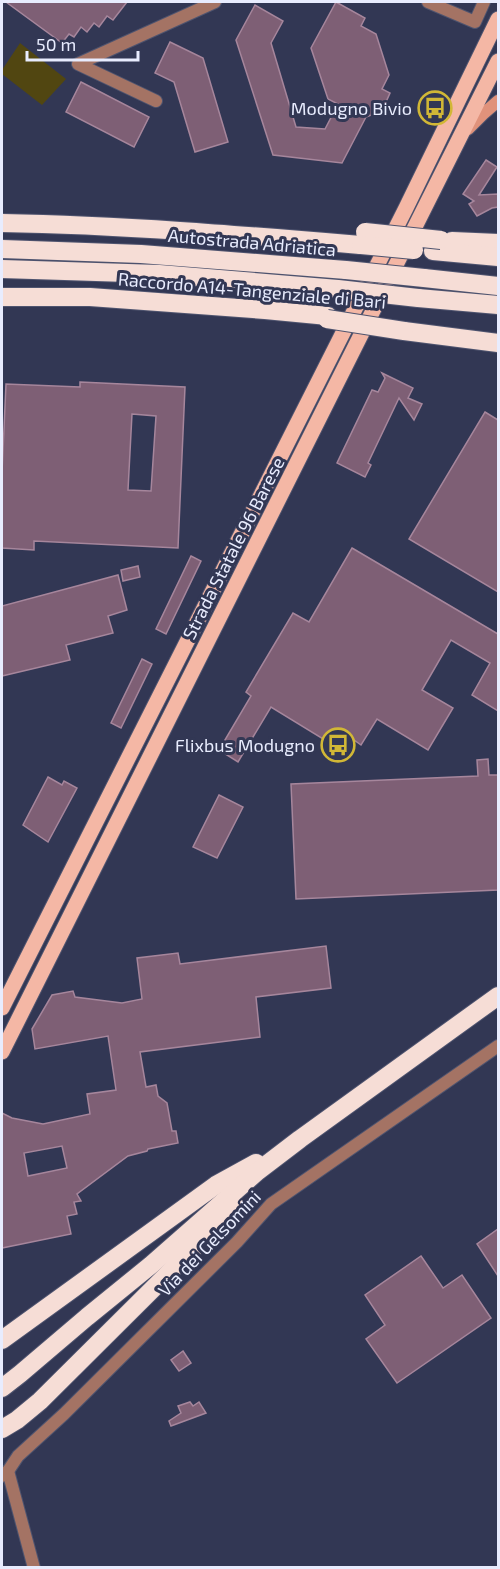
<svg xmlns="http://www.w3.org/2000/svg" width="500" height="1569" font-family="'Exo 2',sans-serif">
  <rect width="100%" height="100%" fill="#323754"/>
  <polygon fill="#514611" points="20,43 66,79 42,105 2,74 2,70"/>
  <g fill="#7e5f75" stroke="#a6869c" stroke-width="1.5" fill-rule="evenodd">
    <polygon points="6,2 127,2 113,20 107,16 99,27 94,23 87,32 81,27 74,37 69,34 62,43"/>
    <polygon points="336,2 365,18 361,26 376,34 389,75 382,89 390,93 382,111 366,117 342,163 273,155 236,40 255,5 283,21 271,43 296,127 325,129 338,104 328,99 311,48"/>
    <polygon points="170,42 203,58 228,142 195,152 174,82 155,73"/>
    <polygon points="81,82 149,117 134,147 66,112"/>
    <polygon points="486,160 497,167 479,195 498,194 498,207 492,208 477,216 469,204 474,201 463,194"/>
    <polygon points="382,373 413,388 408,398 422,404 414,420 399,398 368,463 371,465 365,477 337,463 372,390 378,392 385,378"/>
    <path d="M 80,382 L 185,387 L 178,548 L 34,541 L 34,550 L 2,548 L 2,472 L 6,384 L 80,387 ZM 132,414 L 156,416 L 151,491 L 128,490 Z"/>
    <polygon points="485,412 498,420 498,592 409,539"/>
    <polygon points="352,548 498,634 498,711 472,695 490,663 451,640 422,690 453,708 428,750 377,719 361,745 354,740 346,753 271,707 238,762 219,750 251,696 246,692 293,613 309,622"/>
    <polygon points="191,556 201,561 166,634 156,629"/>
    <polygon points="138,566 140,577 123,581 121,570"/>
    <polygon points="118,575 127,610 108,616 113,633 66,645 70,660 2,676 2,606"/>
    <polygon points="142,659 152,664 121,728 111,723"/>
    <polygon points="488,759 489,775 498,775 498,890 296,899 291,784 478,776 477,760"/>
    <polygon points="48,777 62,785 64,781 77,788 48,842 23,825"/>
    <polygon points="219,795 243,807 217,858 193,847"/>
    <path d="M 326,946 L 331,988 L 256,997 L 260,1037 L 140,1052 L 146,1087 L 156,1085 L 158,1096 L 167,1103 L 172,1131 L 176,1131 L 178,1143 L 148,1149 L 147,1151 L 128,1156 L 77,1194 L 81,1201 L 74,1202 L 77,1214 L 67,1216 L 71,1234 L 2,1248 L 2,1113 L 12,1118 L 43,1124 L 90,1114 L 87,1094 L 116,1090 L 108,1036 L 35,1049 L 32,1029 L 52,995 L 73,991 L 75,997 L 122,1003 L 142,999 L 137,958 L 178,953 L 180,964 ZM 62,1146 L 67,1168 L 28,1176 L 24,1153 Z"/>
    <polygon points="498,1229 498,1276 477,1244"/>
    <polygon points="421,1256 443,1288 462,1275 491,1318 397,1383 366,1339 385,1325 365,1295"/>
    <polygon points="183,1351 191,1363 179,1371 171,1360"/>
    <polygon points="190,1402 193,1406 199,1402 206,1413 171,1426 169,1421 181,1413 178,1406"/>
  </g>
  <g fill="none" stroke-linecap="round" stroke-linejoin="round">
    <g stroke="#4f546f" stroke-width="14">
      <g id="minor">
        <polyline points="428,2 475,22 484,2"/>
        <polyline points="156,101 78,64 215,2"/>
        <polyline points="8,1471 34,1568"/>
        <polyline points="2,1476 8,1471 18,1456 64,1414 237,1242 271,1204 498,1046"/>
      </g>
    </g>
    <g stroke="#4f546f" stroke-width="14">
      <polyline id="secondary" points="468,129 483,114 498,101"/>
    </g>
    <g stroke="#4f546f" stroke-width="17">
      <g id="primary">
        <polyline points="2,1008 406,208 498,19"/>
        <polyline points="2,1052 498,61"/>
      </g>
    </g>
    <g stroke="#4f546f" stroke-width="20">
      <g id="motorway">
        <path d="M 2,223 C 122,225 241,235 361,245"/>
        <polyline points="452,241 498,243"/>
        <polyline points="2,249 141,254 346,270"/>
        <polyline points="433,251 498,257"/>
        <polyline points="2,269 159,274 338,289"/>
        <polyline points="424,278 498,286"/>
        <polyline points="2,297 90,297 265,310 328,316"/>
        <polyline points="418,298 498,305"/>
        <polyline points="404,331 498,343"/>
        <polyline points="2,1340 216,1185 256,1163"/>
        <polyline points="2,1388 20,1374 87,1317 151,1265 258,1171 300,1139 498,996"/>
        <polyline points="2,1429 17,1420 40,1401 219,1223 234,1203"/>
      </g>
    </g>
    <use href="#minor" stroke="#a47364" stroke-width="12"/>
    <use href="#secondary" stroke="#e0927b" stroke-width="12"/>
    <use href="#primary" stroke="#f4b7a5" stroke-width="15"/>
    <use href="#motorway" stroke="#f6ddd6" stroke-width="18"/>
    <g stroke="#4f546f" stroke-width="20" stroke-linecap="butt">
      <g id="motorway-bridge">
        <polyline points="365,232 441,240"/>
        <polyline points="361,245 414,250"/>
        <polyline points="346,270 424,278"/>
        <polyline points="338,289 418,298"/>
        <polyline points="327,319 404,331"/>
      </g>
    </g>
    <use href="#motorway-bridge" stroke="#f6ddd6" stroke-width="18"/>
  </g>
  <defs>
    <g id="bus-ring" transform="scale(1.725)"><circle r="9.5" fill="#323754" stroke="#d1b736" stroke-width="1.5"/><path d="M-5-6H5V4H4V6H2V4H-2V6H-4V4H-5ZM-3.5-4V0h7V-4ZM-3.5 1.2v1.5H-2V1.2ZM2 1.2v1.5H3.5V1.2Z" fill="#d1b736"/></g>
  </defs>
  <g fill-rule="evenodd">
    <use href="#bus-ring" x="435" y="108"/>
    <use href="#bus-ring" x="338" y="745"/>
  </g>
  <g text-anchor="middle" dominant-baseline="central" stroke-width="6" stroke-linejoin="round" paint-order="stroke">
    <g font-size="18" fill="#e8ecfe" stroke="#323754" text-anchor="end">
      <text x="412" y="108">Modugno Bivio</text>
      <text x="315" y="745">Flixbus Modugno</text>
    </g>
    <g font-size="18" fill="#e8ecfe" stroke="#323754">
      <text transform="translate(252 242) rotate(5)">Autostrada Adriatica</text>
      <text transform="translate(252 290) rotate(5)">Raccordo A14-Tangenziale di Bari</text>
      <text transform="translate(233 548) rotate(-63)">Strada Statale 96 Barese</text>
      <text transform="translate(209 1243) rotate(-46)">Via dei Gelsomini</text>
    </g>
  </g>
  <rect width="500" height="1569" fill="none" stroke="#e8ecfe" stroke-width="6"/>
  <path d="M27 51v9h111v-9" fill="none" stroke="#e8ecfe" stroke-width="3"/>
  <text x="36" y="51" font-size="18" fill="#e8ecfe" stroke="#323754" stroke-width="4.5" paint-order="stroke">50 m</text>
</svg>
